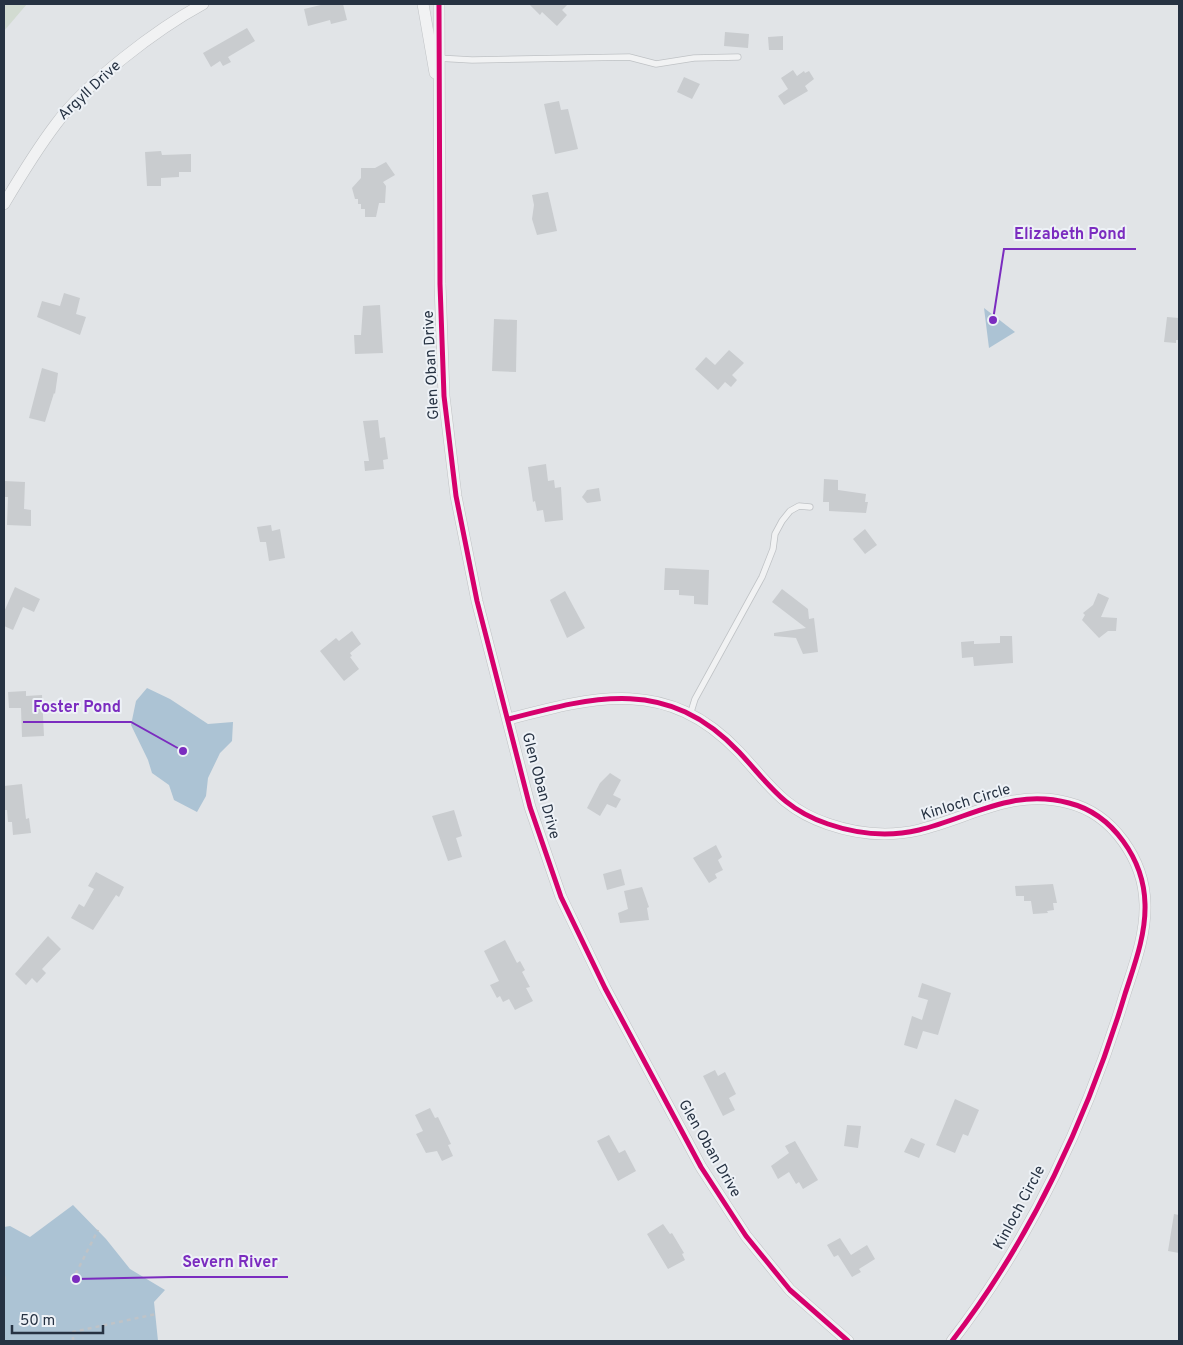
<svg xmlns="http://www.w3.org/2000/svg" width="1183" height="1345" font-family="Overpass,sans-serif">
  <rect width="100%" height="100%" fill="#e1e4e7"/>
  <polygon fill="#d2dbd1" points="4,4 27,4 4,31"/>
  <g fill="#acc3d4">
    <polygon points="984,308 1015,332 989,348"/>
    <polygon points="147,688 170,699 208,724 233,722 232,741 220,753 208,778 206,796 197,812 174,800 169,785 152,773 148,760 131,725 136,701"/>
    <polygon points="73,1205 106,1239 130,1269 165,1290 154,1302 158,1341 4,1341 4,1227 10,1226 30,1237"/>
  </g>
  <g fill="#c9cccf">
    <polygon points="325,4 343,4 347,20 331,24 330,20 308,26 304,9"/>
    <polygon points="529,4 568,4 562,10 567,15 557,26 542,12 540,15"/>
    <polygon points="247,28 255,41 228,57 231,62 223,66 220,61 211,67 203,53"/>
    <polygon points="725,32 749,34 748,48 724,46"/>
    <polygon points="783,36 783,50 769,50 768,37"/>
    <polygon points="793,70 797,76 804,71 805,73 809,71 814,79 805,86 808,91 784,105 778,96 788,89 781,78"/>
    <polygon points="684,77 700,84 692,99 677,92"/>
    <polygon points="559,101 561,110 568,109 578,149 555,154 544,104"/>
    <polygon points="161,151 162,155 191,154 191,172 179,172 179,177 161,178 161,186 147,186 145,152"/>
    <polygon points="386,162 395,175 383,182 386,186 385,203 379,203 376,217 365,217 365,209 361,209 361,204 358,204 358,199 355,199 352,188 361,178 361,168 375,168"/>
    <polygon points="548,192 557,231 537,235 532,219 534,205 532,195"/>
    <polygon points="64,293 80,298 76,314 86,317 80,335 37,317 42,301 60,306"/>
    <polygon points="380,305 383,353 355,354 354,335 361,335 363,306"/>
    <polygon points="1167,317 1179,318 1179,340 1176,340 1176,343 1164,342"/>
    <polygon points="494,319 517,320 516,372 492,371"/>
    <polygon points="729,350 744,363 732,375 737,380 731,387 725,382 718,390 695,369 706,357 715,365"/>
    <polygon points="42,368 58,373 55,394 54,393 45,422 29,418"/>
    <polygon points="378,420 380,438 385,437 388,459 383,460 384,469 365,471 364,461 369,461 363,421"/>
    <polygon points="546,464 548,481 554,480 555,488 561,487 563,520 545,522 543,510 537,511 535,501 533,502 528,467"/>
    <polygon points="824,479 838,480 838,490 866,494 865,502 868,502 866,513 829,511 829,502 823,502"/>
    <polygon points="4,481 25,482 24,509 31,510 31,526 7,525 8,497 4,497"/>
    <polygon points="599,488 601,501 587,503 582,497 587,490"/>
    <polygon points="271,525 272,531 280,529 285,558 269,561 266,542 260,542 257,527"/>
    <polygon points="865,529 877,545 865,554 853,539"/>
    <polygon points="665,568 709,570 708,605 694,604 694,596 679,595 679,590 664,590"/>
    <polygon points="15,587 40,599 34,612 23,607 13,630 4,626 4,612"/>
    <polygon points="782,589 808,609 809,619 814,618 818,652 803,654 796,638 774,636 774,633 806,628 772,602"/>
    <polygon points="565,591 585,628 567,638 550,600"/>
    <polygon points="1098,593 1109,598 1101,617 1117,618 1116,631 1108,631 1099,638 1082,620 1085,615 1083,613 1093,605"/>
    <polygon points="352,631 361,644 350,653 352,656 350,657 359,669 344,681 320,651 336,638 339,641"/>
    <polygon points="1000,636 1012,636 1013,663 974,666 973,657 962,658 961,642 974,641 974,644 1000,643"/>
    <polygon points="26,691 26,696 42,695 44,736 22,737 21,708 9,708 8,692"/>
    <polygon points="610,773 621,780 613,795 621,799 616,808 607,804 600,816 587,808 600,783"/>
    <polygon points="22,784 26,819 29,818 31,833 13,835 12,822 8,822 7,810 4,810 4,786"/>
    <polygon points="454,810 462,836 456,838 462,857 448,861 432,816"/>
    <polygon points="716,845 722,857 718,860 723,870 715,874 717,878 709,883 693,858"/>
    <polygon points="621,869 625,885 607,890 603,874"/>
    <polygon points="96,872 124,887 119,897 116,895 93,930 71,918 79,904 84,907 94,889 88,886"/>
    <polygon points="1053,884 1057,903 1053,903 1054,910 1047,911 1048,913 1033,914 1031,901 1024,901 1024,896 1016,896 1015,886"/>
    <polygon points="642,887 649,907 647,908 649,920 620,923 618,913 628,909 624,891"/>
    <polygon points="48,936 61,949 42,969 46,973 37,983 32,978 26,985 15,974"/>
    <polygon points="505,940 517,963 520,961 525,970 522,972 530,987 526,988 533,1001 515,1010 509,999 503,1002 500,996 497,998 490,985 499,981 484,951"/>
    <polygon points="922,983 951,993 938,1035 923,1031 917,1049 904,1045 912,1016 922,1020 928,1000 918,997"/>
    <polygon points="715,1070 718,1076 725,1072 736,1094 729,1098 735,1110 723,1116 703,1076"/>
    <polygon points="955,1099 979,1110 968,1136 963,1134 955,1153 936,1145"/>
    <polygon points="430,1108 435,1118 438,1117 451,1144 448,1145 453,1156 442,1161 437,1151 426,1153 416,1134 423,1131 415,1115"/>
    <polygon points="847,1125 861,1126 858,1148 844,1146"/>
    <polygon points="609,1135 619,1153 625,1150 636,1171 618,1181 597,1141"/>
    <polygon points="911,1138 925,1144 919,1158 904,1152"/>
    <polygon points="795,1141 818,1180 803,1189 799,1182 796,1184 789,1172 778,1179 771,1166 789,1153 785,1146"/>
    <polygon points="1174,1214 1179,1215 1179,1253 1168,1251"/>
    <polygon points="663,1224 670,1234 672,1233 684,1253 682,1254 685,1260 668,1269 647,1234"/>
    <polygon points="840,1238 851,1255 867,1245 875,1259 859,1269 861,1272 852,1277 838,1255 834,1257 827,1245"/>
  </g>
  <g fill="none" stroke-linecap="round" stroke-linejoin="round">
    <g stroke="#bfc2c5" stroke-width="7">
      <g id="service">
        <polyline points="437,58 472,60 629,57 656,64 694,58 738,57"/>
        <polyline points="690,715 695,699 762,577 773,549 775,534 782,521 790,511 799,506 810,507"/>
      </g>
    </g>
    <g stroke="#bfc2c5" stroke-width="12">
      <g id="minor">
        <polyline points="423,4 435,73"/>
        <polyline points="439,4 440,284 444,396 456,496 477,601 530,807 561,897 605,988 701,1167 746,1236 790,1290 848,1341"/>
        <path d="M 4,204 C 20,177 37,149 56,124 C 87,82 157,29 203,4"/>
        <path d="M 509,719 C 596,696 668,677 739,752 C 769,784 783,809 828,824 C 857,834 889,837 919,830 C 972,817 1012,788 1069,803 C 1113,814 1144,860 1145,904 C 1146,935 1134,966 1125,994 C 1088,1117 1031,1239 952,1341"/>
      </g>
    </g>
    <g stroke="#bfc3c7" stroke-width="2.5" stroke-dasharray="4 4" stroke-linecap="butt">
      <polyline points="4,1276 5,1281"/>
      <polyline points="72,1281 98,1230"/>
      <polyline points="73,1341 73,1332 156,1314"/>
    </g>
    <use href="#service" stroke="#f1f2f3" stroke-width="5.5"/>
    <use href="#minor" stroke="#f1f2f3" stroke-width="11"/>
    <g stroke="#eef2f7" stroke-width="8">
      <g id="cycleway">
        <polyline points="439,4 440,284 444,396 456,496 477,601 530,807 561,897 605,988 701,1167 746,1236 790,1290 848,1341"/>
        <path d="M 509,719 C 596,696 668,677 739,752 C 769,784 783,809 828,824 C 857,834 889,837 919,830 C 972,817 1012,788 1069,803 C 1113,814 1144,860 1145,904 C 1146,935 1134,966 1125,994 C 1088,1117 1031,1239 952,1341"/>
      </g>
    </g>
    <use href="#cycleway" stroke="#d6006c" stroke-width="5"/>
  </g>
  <g text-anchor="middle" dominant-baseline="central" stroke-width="4" stroke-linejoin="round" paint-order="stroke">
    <g font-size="15" fill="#263242" stroke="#eef2f7">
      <text transform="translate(90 91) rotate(-43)">Argyll Drive</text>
      <text transform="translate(432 365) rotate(-93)">Glen Oban Drive</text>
      <text transform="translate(540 786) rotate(75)">Glen Oban Drive</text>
      <text transform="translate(966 803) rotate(-17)">Kinloch Circle</text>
      <text transform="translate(709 1149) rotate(60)">Glen Oban Drive</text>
      <text transform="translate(1020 1208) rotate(-62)">Kinloch Circle</text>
    </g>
  </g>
  <path fill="none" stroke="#7b2cbf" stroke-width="2" d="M993 320L1004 249H1136M183 751L131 722H23M76 1279L172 1277H288"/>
  <g fill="#7b2cbf" stroke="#eef2f7" stroke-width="2">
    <circle cx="993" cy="320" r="5"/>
    <circle cx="183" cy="751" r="5"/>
    <circle cx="76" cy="1279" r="5"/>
  </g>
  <g font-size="16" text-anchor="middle" font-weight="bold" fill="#7b2cbf" stroke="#eef2f7" stroke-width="4" stroke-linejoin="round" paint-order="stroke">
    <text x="1070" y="239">Elizabeth Pond</text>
    <text x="77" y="712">Foster Pond</text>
    <text x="230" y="1267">Severn River</text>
  </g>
  <rect width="1183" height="1345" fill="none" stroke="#263242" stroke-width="10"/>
  <path d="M12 1325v8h91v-8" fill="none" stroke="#263242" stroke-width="2.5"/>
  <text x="20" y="1325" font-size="15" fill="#263242" stroke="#eef2f7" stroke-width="4" paint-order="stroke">50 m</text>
</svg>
